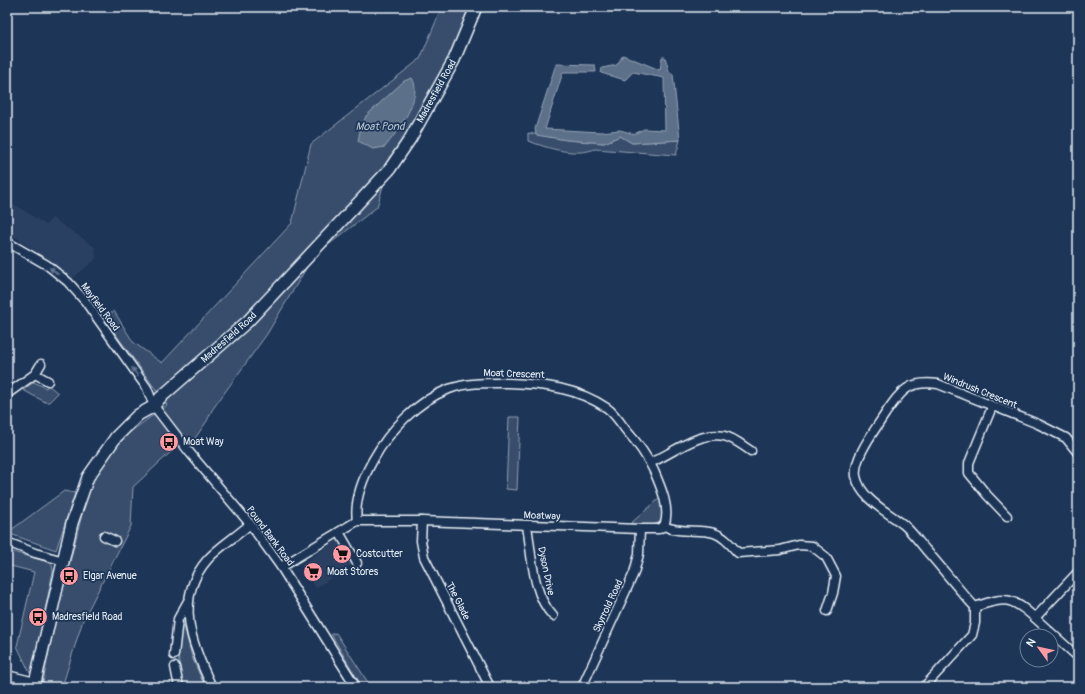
<svg xmlns="http://www.w3.org/2000/svg" width="1085" height="694" font-family="Pangolin,sans-serif">
  <rect width="100%" height="100%" fill="#1d3557"/>
  <filter id="ink" filterUnits="userSpaceOnUse"><feTurbulence type="fractalNoise" baseFrequency=".025" numOctaves="2"/><feDisplacementMap in="SourceGraphic" scale="8" xChannelSelector="R" yChannelSelector="G"/><feConvolveMatrix kernelMatrix="1 2 1 2 8 2 1 2 1" color-interpolation-filters="sRGB"/></filter>
  <g filter="url(#ink)">
    <g fill="#2a4162">
      <polygon points="7,202 19,207 46,225 52,218 95,247 96,259 73,278 17,238 7,234"/>
      <polygon points="339,539 354,563 316,588 301,565"/>
    </g>
    <g fill="#374d6c" stroke="#909fb2">
      <polygon points="442,7 472,7 449,62 390,162 377,207 313,257 267,334 212,410 207,421 191,444 186,438 133,487 131,526 83,620 62,687 42,687 55,621 91,479 126,435 167,405 104,318 114,311 133,342 162,363 292,223 311,144 420,59"/>
      <path d="M 528,133 L 567,140 L 604,143 L 620,136 L 632,143 L 680,140 L 676,155 L 595,149 C 574,157 548,148 528,141 Z"/>
      <polygon points="34,382 46,388 48,385 58,393 49,402 45,402 23,390"/>
      <polygon points="509,417 520,417 517,490 506,489"/>
      <polygon points="64,491 75,493 56,550 7,533"/>
      <polygon points="660,498 663,514 660,522 653,525 630,524"/>
      <polygon points="13,552 48,562 52,565 53,571 32,674 30,673 17,646 34,572 7,565 10,554"/>
      <polygon points="182,618 192,657 205,687 183,687 178,656"/>
      <polygon points="336,633 371,687 362,687 331,634"/>
    </g>
    <g fill="#5d7089" stroke="#95a4b5">
      <polygon points="623,55 660,70 662,57 665,57 669,71 673,74 680,140 632,143 620,136 604,143 567,140 536,135 535,129 556,64 595,65 596,72 563,72 545,129 601,132 620,130 634,134 644,129 665,130 664,78 633,72 625,80 601,73 602,68 617,65"/>
      <path d="M 412,78 C 424,97 397,132 385,147 L 373,149 L 358,141 L 360,131 L 366,116 L 404,81 Z"/>
    </g>
    <g fill="none" stroke-linecap="round" stroke-linejoin="round">
      <g stroke="#e8f1f8" stroke-width="11">
        <g id="street">
          <polyline points="7,242 47,265 68,282 85,301 147,388 154,406 190,453 250,524 281,567 356,687"/>
          <polyline points="35,374 48,381"/>
          <polyline points="7,394 35,374 41,364"/>
          <polyline points="992,407 969,463 969,473 987,495 1007,516"/>
          <path d="M 650,463 C 673,453 699,431 724,436 C 734,438 743,446 751,451"/>
          <path d="M 357,521 C 354,501 363,478 373,460 C 389,431 417,401 449,389 C 469,382 488,383 509,383 C 544,384 577,388 607,408 C 614,413 620,422 625,429 C 636,441 647,456 654,471 C 661,487 671,510 664,526"/>
          <polyline points="422,521 421,541 424,557 490,687"/>
          <path d="M 527,526 C 532,555 532,594 553,616"/>
          <polyline points="339,532 357,563"/>
          <polyline points="104,536 115,541"/>
          <polyline points="7,542 35,553 64,561"/>
          <path d="M 281,567 L 357,521 L 422,521 L 640,529 L 659,529 L 664,526 C 680,534 699,528 714,533 C 724,536 732,546 738,553 L 780,550 L 799,545 L 812,546 L 826,557 L 836,576 L 833,593 L 827,611"/>
          <path d="M 975,607 C 958,589 943,569 926,550 C 919,542 912,532 904,525 C 888,512 860,499 856,476 C 853,458 875,430 885,414 C 901,391 908,380 938,384 L 1038,424 L 1066,438 L 1078,453"/>
          <path d="M 975,607 C 1005,596 1012,597 1035,618 L 1078,572"/>
          <polyline points="1035,618 1078,657"/>
          <polyline points="174,655 178,619 188,601"/>
          <polyline points="175,667 179,687"/>
          <polyline points="7,675 35,682 40,687"/>
          <path d="M 212,687 C 192,646 173,598 208,559 C 220,546 237,536 250,524"/>
          <polyline points="582,687 634,573 639,554 640,529"/>
          <polyline points="924,687 972,635 975,623 975,607"/>
        </g>
      </g>
      <g stroke="#e8f1f8" stroke-width="14">
        <g id="secondary">
          <path id="s1" d="M 34,687 L 72,523 L 88,477 L 116,437 L 138,415 L 154,406 L 160,398 L 248,321 L 389,170 L 410,139 L 454,60 L 476,7"/>
        </g>
      </g>
      <use href="#street" stroke="#1d3557" stroke-width="8"/>
      <use href="#secondary" stroke="#1d3557" stroke-width="11"/>
    </g>
    <defs><path id="oneway-solid" d="M-6-.8H1V-3.2L6.5 0L1 3.2V.8H-6Z"/></defs>
    <g fill="#64778f">
      <use href="#oneway-solid" transform="translate(54 271) rotate(-142)"/>
      <use href="#oneway-solid" transform="translate(135 372) rotate(-125)"/>
    </g>
  </g>
  <defs>
    <g id="bus-disc" transform="scale(1)"><circle r="9.5" fill="#ff9aa2" stroke="#1d3557"/><path d="M-5-6H5V4H4V6H2V4H-2V6H-4V4H-5ZM-3.5-4V0h7V-4ZM-3.5 1.2v1.5H-2V1.2ZM2 1.2v1.5H3.5V1.2Z" fill="#111"/></g>
    <g id="supermarket-disc" transform="scale(1)"><circle r="9.5" fill="#ff9aa2" stroke="#1d3557"/><path d="M-6-5.5h2.5l.6 2H6L4.5 2H-2.5L-4.4-4H-6ZM-1.5 3.2a1.3 1.3 0 1 0 .1 0ZM3 3.2a1.3 1.3 0 1 0 .1 0Z" fill="#111"/></g>
  </defs>
  <g fill-rule="evenodd">
    <use href="#bus-disc" x="169" y="442"/>
    <use href="#supermarket-disc" x="342" y="554"/>
    <use href="#supermarket-disc" x="313" y="572"/>
    <use href="#bus-disc" x="69" y="576"/>
    <use href="#bus-disc" x="38" y="617"/>
  </g>
  <g text-anchor="middle" dominant-baseline="central" stroke-width="3.5" stroke-linejoin="round" paint-order="stroke">
    <g font-size="10" fill="#e8f1f8" stroke="#1d3557">
      <text stroke="none"><textPath href="#s1" startOffset="741">Madresfield Road</textPath></text>
      <text transform="translate(100 307) rotate(53)">Mayfield Road</text>
      <text stroke="none"><textPath href="#s1" startOffset="417">Madresfield Road</textPath></text>
      <text transform="translate(514 374) rotate(2)">Moat Crescent</text>
      <text transform="translate(980 391) rotate(22)">Windrush Crescent</text>
      <text transform="translate(542 516) rotate(2)">Moatway</text>
      <text transform="translate(270 536) rotate(53)">Pound Bank Road</text>
      <text transform="translate(546 571) rotate(78)">Dyson Drive</text>
      <text transform="translate(458 601) rotate(63)">The Glade</text>
      <text transform="translate(608 606) rotate(-65)">Skyrrold Road</text>
    </g>
    <g font-size="10" fill="#e8f1f8" stroke="#1d3557" text-anchor="start">
      <text x="183" y="442">Moat Way</text>
      <text x="356" y="554">Costcutter</text>
      <text x="327" y="572">Moat Stores</text>
      <text x="83" y="576">Elgar Avenue</text>
      <text x="52" y="617">Madresfield Road</text>
    </g>
    <g font-size="11" font-style="italic" fill="#b7c4d1" stroke="#1d3557">
      <text x="380" y="126">Moat Pond</text>
    </g>
  </g>
  <rect width="1085" height="694" fill="none" stroke="#1d3557" stroke-width="24"/>
  <rect x="12" y="12" width="1061" height="670" fill="none" stroke="#e8f1f8" stroke-width="1.5" filter="url(#ink)"/>
  <g transform="translate(1039 648) rotate(303)"><circle r="19" fill="#1d3557" stroke="#6e8097"/>
  <path d="M0-3L7 15L0 10L-7 15Z" fill="#ff9aa2"/>
  <text y="-6" font-size="11" font-weight="bold" text-anchor="middle" fill="#e8f1f8">N</text>
  </g>
</svg>
